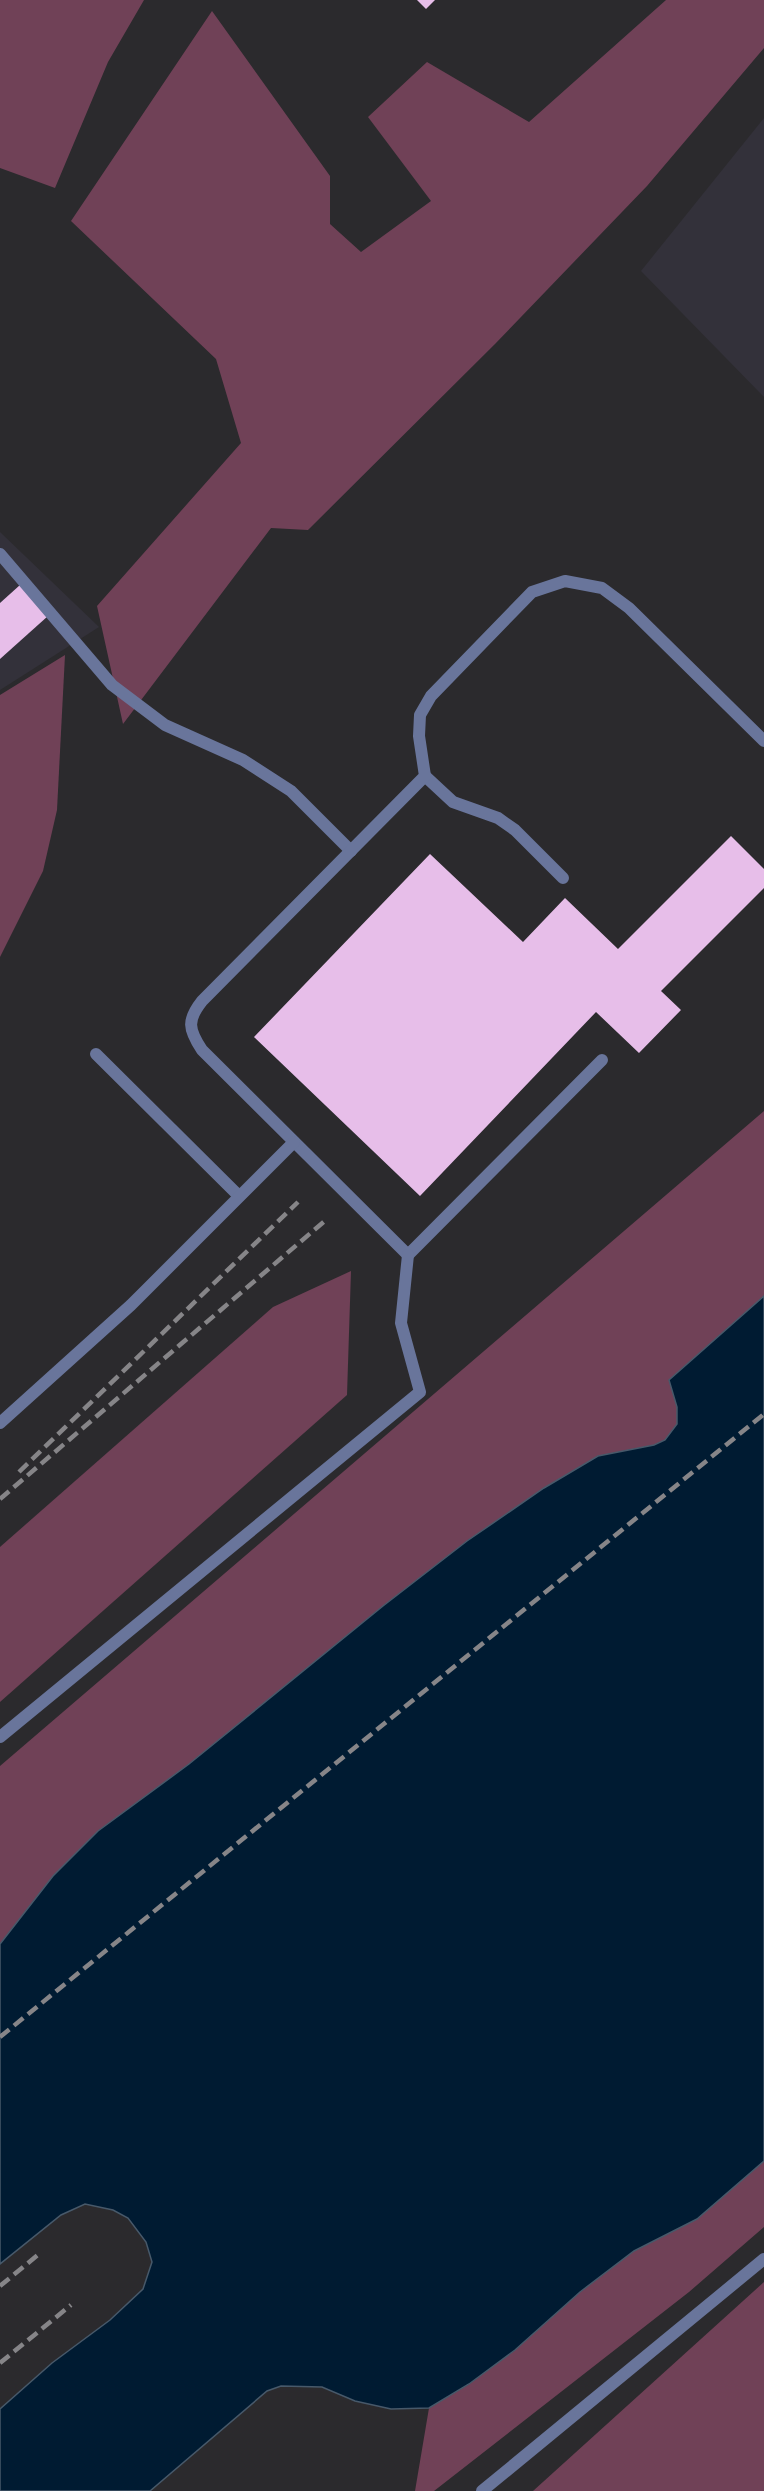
<svg xmlns="http://www.w3.org/2000/svg" width="764" height="2491" font-family="'Nunito Sans',sans-serif">
  <rect width="100%" height="100%" fill="#2b2a2d"/>
  <g fill="#33313a">
    <polygon points="764,118 764,397 641,271"/>
    <polygon points="0,532 99,627 0,690"/>
  </g>
  <g fill="#704157">
    <polygon points="0,0 144,0 108,62 55,188 0,168"/>
    <polygon points="666,0 764,0 764,48 647,186 495,344 308,530 271,528 123,724 97,606 241,443 216,359 71,221 212,11 330,176 330,224 361,252 431,201 368,117 427,62 529,122"/>
    <polygon points="65,655 57,810 43,871 0,957 0,695"/>
    <polygon points="764,1111 764,1296 669,1380 677,1407 677,1424 665,1440 654,1445 598,1456 467,1541 383,1606 189,1764 98,1831 53,1876 0,1944 0,1766"/>
    <polygon points="351,1271 347,1395 0,1702 0,1547 273,1307"/>
    <polygon points="764,2161 764,2227 689,2292 434,2491 415,2491 429,2408 469,2384 515,2350 580,2292 634,2251 697,2219"/>
    <polygon points="764,2282 764,2491 533,2491"/>
  </g>
  <polygon fill="#001b32" stroke="#47596a" stroke-width="1.5" points="764,1296 764,2161 697,2219 634,2251 580,2292 515,2350 469,2384 429,2408 391,2409 355,2401 322,2387 281,2386 267,2391 150,2491 0,2491 0,2409 52,2363 110,2320 143,2289 152,2262 146,2242 128,2218 113,2210 85,2204 61,2215 0,2264 0,1944 53,1876 98,1831 189,1764 383,1606 467,1541 544,1488 598,1456 654,1445 665,1440 677,1424 677,1407 669,1380"/>
  <g fill="#e7bee9">
    <polygon points="417,0 435,0 426,9"/>
    <polygon points="20,585 48,616 0,659 0,603"/>
    <polygon points="731,836 764,869 764,888 661,991 681,1010 639,1053 596,1012 420,1196 254,1037 430,854 523,942 565,898 618,949"/>
  </g>
  <g fill="none" stroke-linecap="round" stroke-linejoin="round">
    <g stroke="#69759b" stroke-width="12">
      <polyline points="0,554 112,685 165,725 243,760 291,791 351,851"/>
      <polyline points="425,776 453,802 498,818 515,830 563,878"/>
      <polyline points="96,1054 239,1196"/>
      <path d="M 602,1060 L 408,1255 L 202,1050 C 188,1029 187,1020 202,1001 L 425,776 L 419,736 L 420,715 L 431,696 L 532,592 L 565,581 L 602,588 L 629,608 L 764,741"/>
      <polyline points="0,1423 131,1305 294,1142"/>
      <polyline points="0,1737 420,1392 401,1323 408,1255"/>
      <polyline points="482,2491 764,2259"/>
    </g>
    <g stroke="#868588" stroke-width="4.5" stroke-dasharray="12 6" stroke-linecap="butt">
      <polyline points="19,1472 298,1202"/>
      <polyline points="0,1499 327,1219"/>
      <polyline points="0,2037 764,1414"/>
      <polyline points="0,2286 39,2254"/>
      <polyline points="0,2363 71,2305"/>
    </g>
  </g>
</svg>
